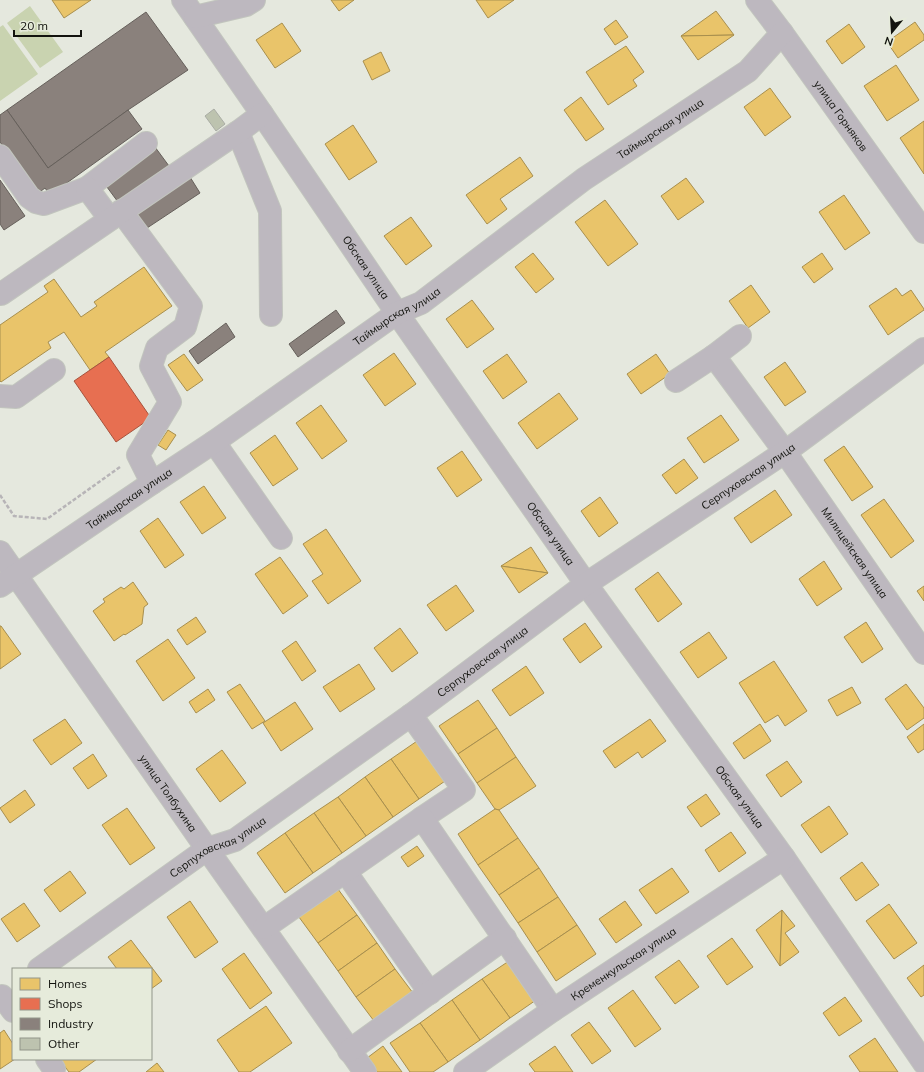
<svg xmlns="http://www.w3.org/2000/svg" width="924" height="1072" font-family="Mulish,sans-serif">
  <rect width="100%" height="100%" fill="#e5e8de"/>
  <g fill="#c9d3b0">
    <polygon points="30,6 63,52 40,68 7,23"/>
    <polygon points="3,25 38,74 0,101 0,27"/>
  </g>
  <g fill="#e9c46a" stroke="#a88f4e">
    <polygon points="52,0 91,0 64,18"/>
    <polygon points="331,0 354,0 339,11"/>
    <polygon points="476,0 514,0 488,18"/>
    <polygon points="716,11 734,35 681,36"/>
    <polygon points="616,20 628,37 615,45 604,29"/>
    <polygon points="915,22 924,35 924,40 898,58 887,42"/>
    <polygon points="282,23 301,51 275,68 256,40"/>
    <polygon points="849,24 865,47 842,64 826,41"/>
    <polygon points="734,35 698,60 681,36"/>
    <polygon points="626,46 644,72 633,80 637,86 608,105 586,72"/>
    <polygon points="381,52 390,71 372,80 363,61"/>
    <polygon points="896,65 919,100 887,121 864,86"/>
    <polygon points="770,88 791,117 765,136 744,107"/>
    <polygon points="581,97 604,129 586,141 564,110"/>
    <polygon points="924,121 924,174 900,138"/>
    <polygon points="353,125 377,162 349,180 325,144"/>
    <polygon points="520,157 533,176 500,199 507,209 487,224 466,195"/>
    <polygon points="686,178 704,202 678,220 661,196"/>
    <polygon points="844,195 870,233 845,250 819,212"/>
    <polygon points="605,200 638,244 608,266 575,222"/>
    <polygon points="411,217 432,246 406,265 384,236"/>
    <polygon points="533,253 554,279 536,293 515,267"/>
    <polygon points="822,253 833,269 814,283 802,267"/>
    <polygon points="144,267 172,306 105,352 109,357 90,370 64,332 48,342 51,348 1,382 0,381 0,325 48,292 44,286 54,279 81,317 97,306 94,302"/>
    <polygon points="751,285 770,312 748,328 729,301"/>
    <polygon points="896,288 902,296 911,290 924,309 924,310 888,335 869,306"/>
    <polygon points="472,300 494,329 467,348 446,319"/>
    <polygon points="394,353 416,384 385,406 363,375"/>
    <polygon points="184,354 203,380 187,391 168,365"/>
    <polygon points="507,354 527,382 503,399 483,371"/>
    <polygon points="656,354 670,374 641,394 627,374"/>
    <polygon points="785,362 806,392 785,406 764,377"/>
    <polygon points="559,393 578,419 537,449 518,423"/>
    <polygon points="321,405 347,441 322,459 296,423"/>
    <polygon points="721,415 739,440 704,463 687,438"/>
    <polygon points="168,430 176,435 166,450 158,445"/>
    <polygon points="275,435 298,469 273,486 250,453"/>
    <polygon points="844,446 873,487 852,501 824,460"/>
    <polygon points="462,451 482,480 457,497 437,468"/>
    <polygon points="684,459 698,478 676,494 662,475"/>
    <polygon points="204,486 226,518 202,534 180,502"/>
    <polygon points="775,490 792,515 751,543 734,518"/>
    <polygon points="600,497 618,523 599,537 581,511"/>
    <polygon points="884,499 914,541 891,558 861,515"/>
    <polygon points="158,518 184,555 165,568 140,531"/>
    <polygon points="326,529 361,581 328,604 312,581 323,574 303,544"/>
    <polygon points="531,547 548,573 501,566"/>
    <polygon points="280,557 308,596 283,614 255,574"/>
    <polygon points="824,561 842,589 817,606 799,579"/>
    <polygon points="501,566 548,573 519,593"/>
    <polygon points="658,572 682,604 658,622 635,589"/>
    <polygon points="133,582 148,604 144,607 142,624 125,635 124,634 114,641 93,611 105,602 103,599 121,587 124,589"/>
    <polygon points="456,585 474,611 446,631 427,605"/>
    <polygon points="924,586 924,601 917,591"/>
    <polygon points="196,617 206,632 187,645 177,630"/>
    <polygon points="866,622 883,649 862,663 844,637"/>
    <polygon points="585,623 602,647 580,663 563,639"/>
    <polygon points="0,626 1,626 21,654 0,669"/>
    <polygon points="400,628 418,653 392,672 374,648"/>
    <polygon points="709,632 727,658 698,678 680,652"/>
    <polygon points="168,639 195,678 163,701 136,661"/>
    <polygon points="296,641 316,671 302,681 282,651"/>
    <polygon points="774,661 807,711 785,726 778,715 765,723 739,683"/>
    <polygon points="359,664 375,689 340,712 323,687"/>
    <polygon points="526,666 544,693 510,716 492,690"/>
    <polygon points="240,684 265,721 252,729 227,692"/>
    <polygon points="906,684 924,708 924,718 907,730 885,699"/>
    <polygon points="852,687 861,703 837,716 828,700"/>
    <polygon points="208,689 215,700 196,713 189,702"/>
    <polygon points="478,700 497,728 458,754 439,726"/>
    <polygon points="295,702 313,729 281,751 263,723"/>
    <polygon points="65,719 82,743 51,765 33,740"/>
    <polygon points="650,719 666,741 642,758 638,752 615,768 603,751"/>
    <polygon points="760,724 771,741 744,759 733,743"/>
    <polygon points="924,724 924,749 918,753 907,737"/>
    <polygon points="497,728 516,757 477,783 458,754"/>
    <polygon points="420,739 448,779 419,799 391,759"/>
    <polygon points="222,750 246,783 220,802 196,769"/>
    <polygon points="93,754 107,776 88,789 73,768"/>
    <polygon points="516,757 536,786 499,810 495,809 477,783"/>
    <polygon points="391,759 419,799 393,817 365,777"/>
    <polygon points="787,761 802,782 781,797 766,775"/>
    <polygon points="365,777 393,817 366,836 338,797"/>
    <polygon points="25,790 35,805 10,823 0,808"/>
    <polygon points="706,794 720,814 701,827 687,807"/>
    <polygon points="338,797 366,836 342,853 314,813"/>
    <polygon points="829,806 848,834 821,853 801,825"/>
    <polygon points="127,808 155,848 130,865 102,825"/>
    <polygon points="495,809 499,810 518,838 478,865 458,834"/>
    <polygon points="314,813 342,853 313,873 285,833"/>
    <polygon points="731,832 746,853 719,872 705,850"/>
    <polygon points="285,833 313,873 285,893 257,853"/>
    <polygon points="518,838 539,868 499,895 478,865"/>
    <polygon points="417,846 424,856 408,867 401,857"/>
    <polygon points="862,862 879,885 856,901 840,878"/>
    <polygon points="539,868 558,897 518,923 499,895"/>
    <polygon points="672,868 689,892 656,914 639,890"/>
    <polygon points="70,871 86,893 60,912 44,890"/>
    <polygon points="335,885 357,915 318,943 296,913"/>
    <polygon points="558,897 577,925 537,952 518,923"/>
    <polygon points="190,901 218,942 195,958 167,917"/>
    <polygon points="625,901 642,925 616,943 599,919"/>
    <polygon points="24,903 40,926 17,942 1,919"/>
    <polygon points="889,904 917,943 894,959 866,921"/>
    <polygon points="782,910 780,966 756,930"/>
    <polygon points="782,910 795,926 785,933 799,952 780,966"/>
    <polygon points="357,915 377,943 338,971 318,943"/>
    <polygon points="577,925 596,954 556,981 537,952"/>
    <polygon points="732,938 753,967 727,985 707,956"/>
    <polygon points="131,940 162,981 151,989 151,969 117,969 108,957"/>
    <polygon points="377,943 395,969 356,997 338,971"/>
    <polygon points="244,953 272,993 250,1009 222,969"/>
    <polygon points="512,959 539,998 510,1018 482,979"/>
    <polygon points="679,960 699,987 675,1004 655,977"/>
    <polygon points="924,965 924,995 921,997 907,978"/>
    <polygon points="395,969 416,997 377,1025 356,997"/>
    <polygon points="482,979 510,1018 480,1040 452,1000"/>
    <polygon points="633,990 661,1029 635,1047 608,1008"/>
    <polygon points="845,997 862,1021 839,1036 823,1013"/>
    <polygon points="452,1000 480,1040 448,1062 420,1023"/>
    <polygon points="266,1006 292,1043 250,1072 239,1072 217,1040"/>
    <polygon points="589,1022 611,1051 592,1064 571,1035"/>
    <polygon points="420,1023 448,1062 433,1072 410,1072 390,1043"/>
    <polygon points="4,1030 13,1044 13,1059 15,1059 0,1069 0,1033"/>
    <polygon points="875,1038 898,1072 860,1072 849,1056"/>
    <polygon points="383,1046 402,1072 377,1072 367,1058"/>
    <polygon points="555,1046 573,1072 535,1072 529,1064"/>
    <polygon points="59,1059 97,1059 79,1072 69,1072"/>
    <polygon points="157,1063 164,1072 146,1072"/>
  </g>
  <polygon fill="#e76f51" stroke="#a7533d" points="109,357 151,418 116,442 74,381"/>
  <g fill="#8a817c" stroke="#66605b">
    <polygon points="146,12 188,70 128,110 48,168 7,110"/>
    <polygon points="7,110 48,168 128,110 142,129 50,195 45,188 37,194 0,142 0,115"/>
    <polygon points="155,147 169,166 118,202 104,183"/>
    <polygon points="190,177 200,193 144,230 134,214"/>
    <polygon points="0,180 25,216 4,230 0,224"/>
    <polygon points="336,310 345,323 298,357 289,344"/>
    <polygon points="226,323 235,337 198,364 189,351"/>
  </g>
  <polygon fill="#bdc3af" stroke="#aaada5" points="214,109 225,124 216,131 205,116"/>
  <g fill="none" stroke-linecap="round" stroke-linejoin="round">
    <g stroke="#c2c5be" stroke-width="24">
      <g id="minor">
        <path id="s1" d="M 183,0 L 262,114 L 397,313 L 586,584 L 784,858 L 924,1063"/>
        <path id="s2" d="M 757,0 L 782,33 L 924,232"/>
        <polyline points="195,17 246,5 254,0"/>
        <polyline points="238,132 270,211 271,315"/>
        <polyline points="0,156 29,197 36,202 44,204 87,188 146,143"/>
        <polyline points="87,188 110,219"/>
        <polyline points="121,211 191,306 185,327 157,348 151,366 170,402 138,455 152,483"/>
        <polyline points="0,294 1,294 238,132 262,114"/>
        <path id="s3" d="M 714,356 L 785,452 L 924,653"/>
        <polyline points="676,381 714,356 740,336"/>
        <polyline points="0,396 16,397 54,370"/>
        <polyline points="214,442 281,538"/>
        <path id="s4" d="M 0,552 L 207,849 L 365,1072"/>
        <path id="s5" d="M 0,586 L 152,483 L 214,442 L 397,313 L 421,303 L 584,179 L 748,71 L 782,33"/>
        <polyline points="411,715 464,790 422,818"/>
        <polyline points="345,871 430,993"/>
        <polyline points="264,928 422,818 553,1010"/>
        <path id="s6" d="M 39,969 L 207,849 L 235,840 L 411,715 L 586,584 L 785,452 L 924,349"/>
        <polyline points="2,996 13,1011"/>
        <polyline points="349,1051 505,938"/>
        <polyline points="47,1059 54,1069"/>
        <path id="s7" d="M 465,1072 L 553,1010 L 784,858"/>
      </g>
    </g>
    <polyline stroke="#b7b4b7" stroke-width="2.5" stroke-dasharray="4 2" stroke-linecap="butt" points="0,495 14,516 47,519 120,467"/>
    <use href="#minor" stroke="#bdb8bf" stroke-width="22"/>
  </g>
  <g text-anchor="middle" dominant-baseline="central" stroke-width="4" stroke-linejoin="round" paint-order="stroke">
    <g font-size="11" fill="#12130e" stroke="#e6ebdb">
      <text stroke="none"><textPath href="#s2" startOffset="143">улица Горняков</textPath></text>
      <text stroke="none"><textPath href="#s5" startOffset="804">Таймырская улица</textPath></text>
      <text stroke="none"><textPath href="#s1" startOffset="324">Обская улица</textPath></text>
      <text stroke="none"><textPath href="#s5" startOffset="480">Таймырская улица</textPath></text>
      <text stroke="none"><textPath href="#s6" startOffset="865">Серпуховская улица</textPath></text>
      <text stroke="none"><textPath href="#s5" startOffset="156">Таймырская улица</textPath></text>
      <text stroke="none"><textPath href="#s1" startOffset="648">Обская улица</textPath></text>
      <text stroke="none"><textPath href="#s3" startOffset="242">Милицейская улица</textPath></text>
      <text stroke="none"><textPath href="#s6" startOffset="541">Серпуховская улица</textPath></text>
      <text stroke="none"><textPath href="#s4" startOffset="294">улица Толбухина</textPath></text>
      <text stroke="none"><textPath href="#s1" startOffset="972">Обская улица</textPath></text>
      <text stroke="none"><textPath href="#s6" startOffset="217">Серпуховская улица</textPath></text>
      <text stroke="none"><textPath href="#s7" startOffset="192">Кременкульская улица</textPath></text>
    </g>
  </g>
  <rect x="12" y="968" width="140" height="92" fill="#e6ebdb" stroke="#919589"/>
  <rect x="20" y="978" width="20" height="12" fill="#e9c46a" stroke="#919589"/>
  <text x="48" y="988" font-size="12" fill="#12130e">Homes</text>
  <rect x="20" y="998" width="20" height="12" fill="#e76f51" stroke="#919589"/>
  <text x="48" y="1008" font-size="12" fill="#12130e">Shops</text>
  <rect x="20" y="1018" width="20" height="12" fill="#8a817c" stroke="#919589"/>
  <text x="48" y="1028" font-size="12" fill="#12130e">Industry</text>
  <rect x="20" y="1038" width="20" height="12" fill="#bdc3af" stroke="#919589"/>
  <text x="48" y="1048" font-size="12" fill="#12130e">Other</text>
  <g transform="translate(892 32) rotate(198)" stroke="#e6ebdb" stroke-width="3" paint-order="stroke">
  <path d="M0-3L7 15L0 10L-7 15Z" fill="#12130e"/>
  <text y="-6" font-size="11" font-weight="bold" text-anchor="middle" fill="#12130e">N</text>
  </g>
  <path d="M14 30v6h67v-6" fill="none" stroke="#12130e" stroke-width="2"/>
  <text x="20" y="30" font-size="12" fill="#12130e" stroke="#e6ebdb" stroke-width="3" paint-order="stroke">20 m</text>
</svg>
